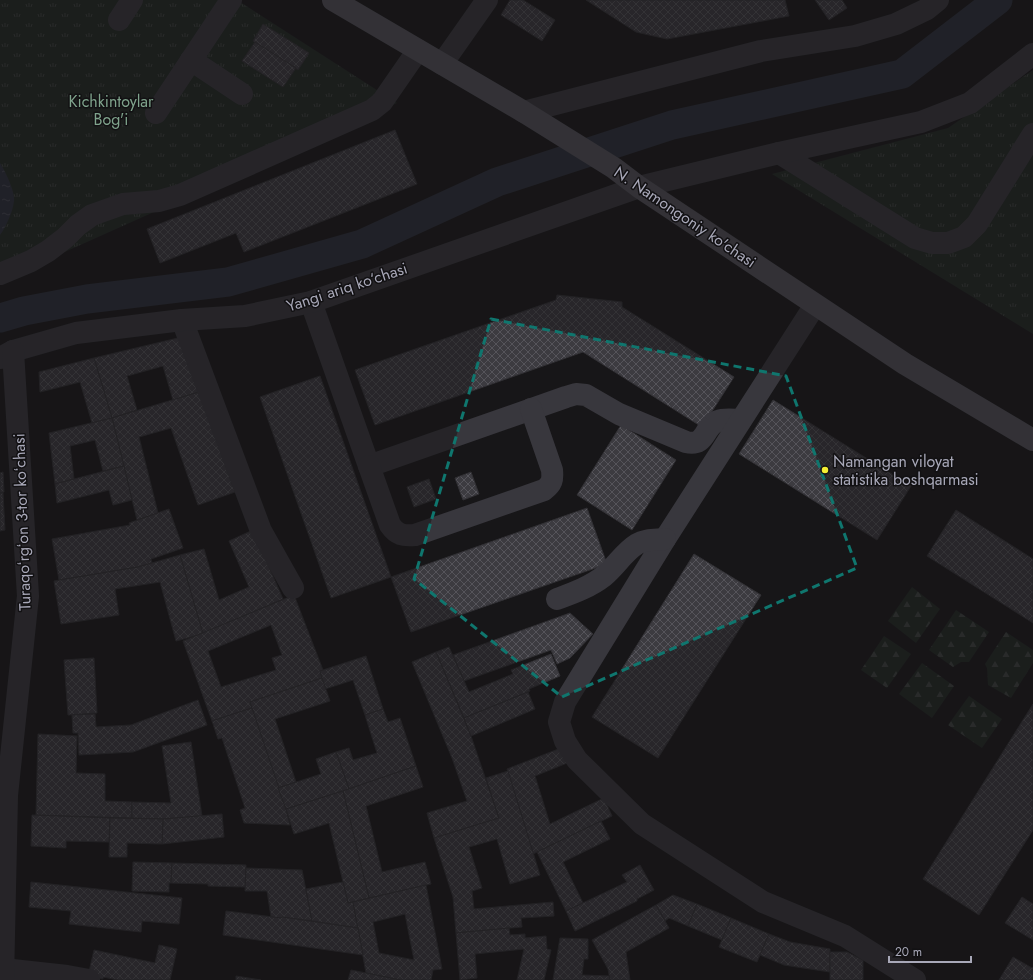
<svg xmlns="http://www.w3.org/2000/svg" width="1033" height="980" font-family="Jost,sans-serif">
  <defs>
    <pattern id="forest-firs" width="22" height="20" patternUnits="userSpaceOnUse"><rect width="22" height="20" fill="#202823"/><path d="M5 1l3.5 6h-7zM16 11l3.5 6h-7z" fill="#3e4441"/></pattern>
    <pattern id="park-tufts" width="24" height="20" patternUnits="userSpaceOnUse"><rect width="24" height="20" fill="#202823"/><path d="M3 7l-1-3M5 7V3M7 7l1-3M15 17l-1-3M17 17v-4M19 17l1-3" fill="none" stroke="#3e4441"/></pattern>
    <pattern id="water-ripples" width="26" height="14" patternUnits="userSpaceOnUse"><rect width="26" height="14" fill="#2c303c"/><path d="M2 4q2-2 4 0t4 0M15 11q2-2 4 0t4 0" fill="none" stroke="#484b56"/></pattern>
    <pattern id="building-cross-hatch" width="8" height="8" patternUnits="userSpaceOnUse"><rect width="8" height="8" fill="#3c3b40"/><path d="M0 0l8 8M0 8l8-8" fill="none" stroke="#55545a"/></pattern>
  </defs>
  <rect width="100%" height="100%" fill="#171618"/>
  <g fill="url(#forest-firs)">
    <polygon points="912,587 940,609 916,643 888,621"/>
    <polygon points="956,610 989,632 969,662 961,662 953,667 929,650"/>
    <polygon points="1006,632 1033,650 1033,663 1011,698 988,685 987,668 985,664"/>
    <polygon points="884,636 911,654 887,688 861,670"/>
    <polygon points="922,663 954,686 932,718 899,694"/>
    <polygon points="969,696 1002,719 982,748 948,725"/>
  </g>
  <g fill="url(#park-tufts)">
    <polygon points="0,0 237,0 397,103 0,281"/>
    <polygon points="1033,70 1033,334 772,174 948,128"/>
  </g>
  <path fill="url(#water-ripples)" d="M 0,163 C 5,171 15,191 14,201 C 13,211 6,227 0,235 Z"/>
  <g fill="none" stroke-linecap="round" stroke-linejoin="round">
    <polyline stroke="#2c303c" stroke-width="29" points="0,318 24,311 87,299 228,282 362,244 497,182 672,125 902,74 998,0"/>
  </g>
  <g fill="url(#building-cross-hatch)" stroke="#313034" fill-rule="evenodd">
    <polygon points="510,0 523,0 555,20 542,41 501,15"/>
    <polygon points="586,0 785,0 789,16 667,39 636,32"/>
    <polygon points="815,0 842,0 847,8 829,20"/>
    <polygon points="263,24 309,53 298,70 253,41"/>
    <polygon points="255,42 296,68 283,87 242,61"/>
    <polygon points="395,130 417,184 244,252 236,233 160,263 147,229"/>
    <polygon points="557,295 622,302 622,307 734,377 702,427 583,352 375,425 355,370 556,300"/>
    <polygon points="178,338 199,392 173,400 163,366 127,376 137,410 112,418 94,358"/>
    <polygon points="94,358 112,418 92,423 80,382 40,392 39,372"/>
    <polygon points="320,376 391,577 331,598 260,397"/>
    <polygon points="199,392 235,492 198,505 171,428 139,437 158,513 137,520 112,418"/>
    <polygon points="773,400 911,486 877,540 739,454"/>
    <polygon points="112,418 124,466 103,471 95,440 70,446 74,479 55,484 49,433"/>
    <polygon points="621,425 676,460 632,530 577,495"/>
    <polygon points="124,466 132,500 113,505 109,490 57,503 55,484"/>
    <polygon points="3,472 4,492 0,493 0,473"/>
    <polygon points="471,472 479,494 463,500 455,478"/>
    <polygon points="429,479 436,499 414,507 407,487"/>
    <polygon points="0,493 3,493 5,530 0,531"/>
    <polygon points="587,508 607,564 411,632 391,577"/>
    <polygon points="169,509 183,548 151,559 152,563 138,567 59,580 52,539 130,525 129,523"/>
    <polygon points="956,510 1033,559 1033,623 927,556"/>
    <polygon points="253,530 283,599 203,634 180,555 204,549 219,600 249,587 229,541"/>
    <polygon points="694,554 761,595 658,758 592,717"/>
    <polygon points="180,555 203,634 176,641 160,582 115,589 119,615 61,624 54,581 138,567"/>
    <path d="M 294,595 L 323,670 L 320,671 L 322,678 L 250,702 L 252,708 L 212,721 L 183,641 ZM 271,625 L 282,655 L 272,658 L 276,670 L 221,687 L 208,651 Z"/>
    <polygon points="570,613 593,634 570,658 557,664 551,650 464,681 453,655"/>
    <polygon points="449,647 469,692 513,674 511,670 551,654 560,676 529,689 530,691 464,718 436,652"/>
    <polygon points="436,652 471,736 499,818 434,838 427,813 467,801 452,758 412,662"/>
    <polygon points="366,656 383,709 365,715 353,680 325,689 320,671"/>
    <polygon points="94,658 97,713 68,715 64,660"/>
    <polygon points="322,678 330,701 275,719 296,782 278,788 250,702"/>
    <polygon points="528,692 535,709 471,736 464,718"/>
    <polygon points="198,700 207,725 133,752 79,755 78,733 73,733 72,715 95,714 96,727 131,725"/>
    <polygon points="1033,704 1033,830 979,915 923,879"/>
    <polygon points="252,708 286,809 290,825 244,823 240,810 245,808 222,738 218,739 212,721"/>
    <polygon points="383,709 388,722 400,718 416,766 349,789 336,752 349,748 353,760 377,753 365,715"/>
    <polygon points="38,734 77,736 76,773 105,774 105,801 132,802 132,818 36,815"/>
    <polygon points="191,742 202,816 163,819 132,818 132,802 171,803 162,746"/>
    <polygon points="561,748 567,763 535,776 550,824 604,798 612,816 533,854 507,769"/>
    <polygon points="336,752 349,789 286,809 278,788 321,774 316,759"/>
    <polygon points="416,766 423,787 366,806 382,872 425,862 431,884 369,898 343,791"/>
    <polygon points="508,771 540,875 510,884 497,839 469,847 482,888 472,891 474,909 553,902 554,916 521,918 522,927 456,933 453,897 434,838 499,818 486,778"/>
    <polygon points="343,791 369,898 348,903 329,823 294,834 286,809"/>
    <polygon points="222,814 224,837 162,844 163,819"/>
    <polygon points="32,815 110,818 109,842 66,841 66,848 31,846"/>
    <polygon points="110,818 163,819 162,844 127,843 127,857 109,857"/>
    <polygon points="601,821 610,839 563,862 583,903 566,911 537,852"/>
    <polygon points="133,862 172,863 171,883 169,883 169,892 132,891"/>
    <polygon points="172,863 246,865 245,887 208,886 208,884 171,883"/>
    <polygon points="640,865 654,890 637,899 637,901 575,931 566,911 627,882 622,875"/>
    <polygon points="246,868 302,870 312,921 282,917 281,918 271,917 267,891 245,891"/>
    <polygon points="31,882 182,898 179,924 142,921 141,932 69,924 71,911 29,907"/>
    <polygon points="343,882 348,903 353,902 358,928 312,921 306,889"/>
    <path d="M 426,885 L 442,969 L 433,970 L 431,980 L 400,980 L 366,973 L 353,902 ZM 405,914 L 414,960 L 379,953 L 373,922 Z"/>
    <polygon points="673,895 697,904 688,926 669,918 665,921 656,905"/>
    <polygon points="1022,897 1033,904 1033,940 1005,923"/>
    <polygon points="697,904 731,918 722,940 688,926"/>
    <polygon points="656,905 669,928 626,952 630,980 610,980 608,969 592,940"/>
    <polygon points="226,911 281,918 282,917 358,928 363,955 223,935"/>
    <polygon points="731,918 769,934 757,962 719,947"/>
    <polygon points="509,928 510,935 525,934 525,938 546,936 547,949 551,950 544,980 517,980 524,949 475,954 477,978 460,980 456,933"/>
    <polygon points="769,934 790,942 830,949 830,972 784,965 760,955"/>
    <polygon points="560,938 588,939 588,959 584,959 582,975 609,976 610,980 553,980"/>
    <polygon points="159,945 177,949 170,980 118,980 103,977 103,979 88,976 94,950 155,963"/>
    <polygon points="830,952 847,952 863,960 863,980 830,980"/>
    <polygon points="1013,957 1032,968 1033,967 1033,980 999,980"/>
    <polygon points="351,970 366,973 400,980 348,980"/>
    <polygon points="236,976 261,980 236,980"/>
  </g>
  <g fill="none" stroke-linecap="round" stroke-linejoin="round">
    <g stroke="#38373d" stroke-width="22">
      <polyline points="119,20 132,0"/>
      <polyline points="191,60 242,94"/>
      <polyline points="442,64 487,0"/>
      <polyline points="524,112 761,51 855,36 896,24 927,9 938,0"/>
      <polyline points="156,113 231,0"/>
      <polyline points="779,153 915,238 932,243 948,243 964,237 977,224 1033,134"/>
      <polyline points="0,274 31,261 48,251 65,238 78,225 92,215 123,204 159,201 180,195 372,110 382,102 418,50"/>
      <path d="M 311,302 L 369,466 L 566,397 L 576,394 L 586,395 L 619,414 L 686,442 C 707,447 703,426 718,421 C 725,418 734,420 741,420"/>
      <polyline points="815,305 665,539 565,702 559,722 565,741 577,760 642,824 763,902 845,936 915,980"/>
      <polyline points="182,320 261,531 293,588"/>
      <polyline points="0,358 13,351 76,333 182,320 245,316 311,302 639,187 779,153 921,122 970,103 1033,54"/>
      <path d="M 369,466 L 390,525 C 397,535 403,536 415,535 L 544,490 C 552,484 553,480 552,470 L 531,409"/>
      <path d="M 557,599 C 573,593 590,587 604,576 C 616,566 624,552 637,544 C 645,539 656,540 665,539"/>
      <polyline points="3,969 67,976 89,980"/>
      <polyline points="3,980 7,795 28,596 13,351"/>
    </g>
    <polyline stroke="#54535c" stroke-width="22" points="333,0 524,112 614,168 639,187 905,364 1033,440"/>
  </g>
  <path d="M0 0H1033V980H0ZM 491,319 L 786,376 L 857,568 L 562,697 L 414,579 Z" fill="#171618" fill-opacity=".55" fill-rule="evenodd"/>
  <path fill="none" stroke="#0f766e" stroke-width="3" stroke-dasharray="8 5" stroke-linejoin="round" d="M 491,319 L 786,376 L 857,568 L 562,697 L 414,579 Z"/>
  <circle fill="#f4ee32" stroke="#121113" stroke-width="1.5" cx="825" cy="470" r="4"/>
  <g text-anchor="middle" dominant-baseline="central" stroke-width="3" stroke-linejoin="round" paint-order="stroke">
    <g font-size="16" fill="#7fa38c" stroke="#121113">
      <text x="111" y="101">Kichkintoylar<tspan x="111" dy="18">Bog'i</tspan></text>
    </g>
    <g font-size="16" fill="#a8a8b8" stroke="#121113">
      <text transform="translate(685 217) rotate(34)">N. Namongoniy ko'chasi</text>
      <text transform="translate(347 287) rotate(-18)">Yangi ariq ko‘chasi</text>
      <text transform="translate(22 522) rotate(-92)">Turaqoʻrgʻon 3-tor koʻchasi</text>
    </g>
    <g font-size="16" fill="#a8a8b8" stroke="#121113" text-anchor="start">
      <text x="833" y="461">Namangan viloyat<tspan x="833" dy="18">statistika boshqarmasi</tspan></text>
    </g>
  </g>
  <path d="M889 956v6h82v-6" fill="none" stroke="#a8a8b8" stroke-width="2"/>
  <text x="895" y="956" font-size="12" fill="#a8a8b8" stroke="#121113" stroke-width="3" paint-order="stroke">20 m</text>
</svg>
